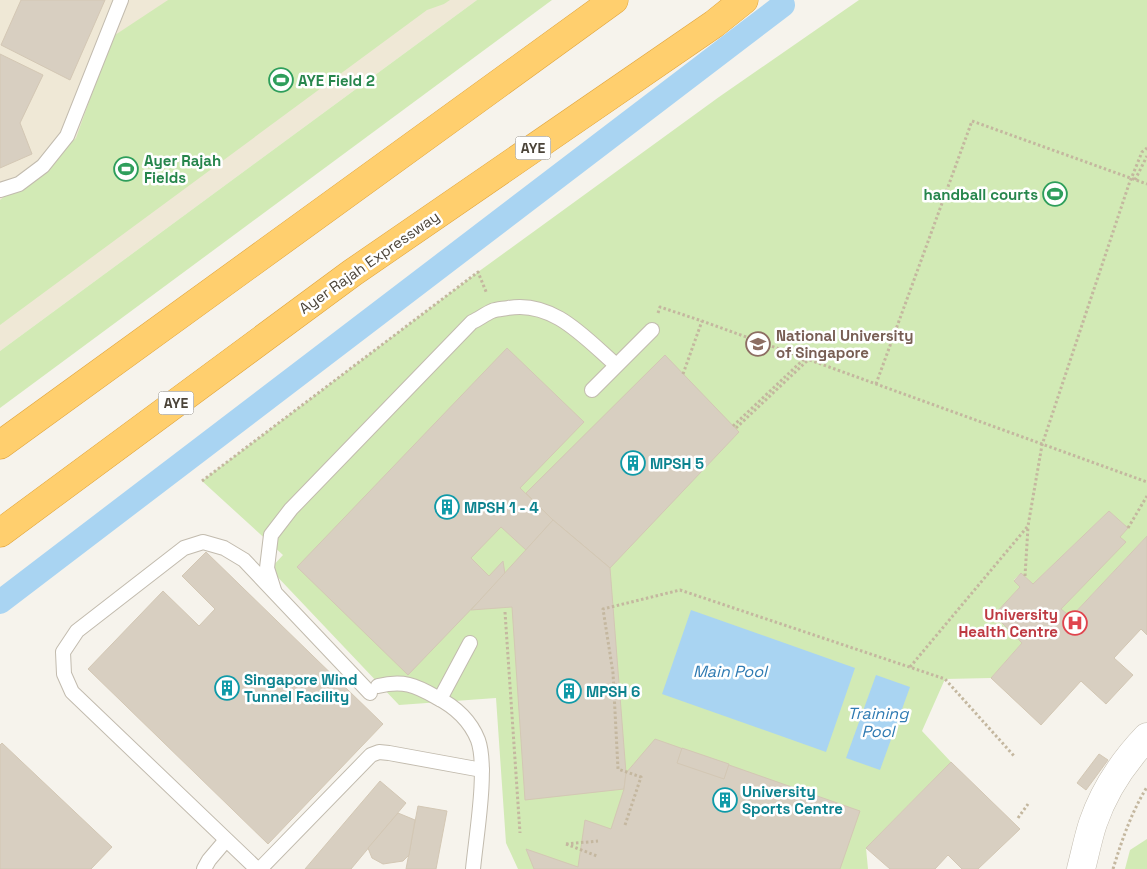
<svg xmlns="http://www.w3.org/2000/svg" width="1147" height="869" font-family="'Space Grotesk',sans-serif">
  <rect width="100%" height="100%" fill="#f6f3ec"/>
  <polygon fill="#efe8d6" points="0,0 477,0 0,351"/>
  <g fill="#d2eab5">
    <polygon points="168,0 450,0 444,4 427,10 0,325 0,200 76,138 112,37"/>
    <polygon points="477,0 552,0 0,408 0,351"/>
    <polygon points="859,0 1147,0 1147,536 1071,617 1061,609 1125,542 1120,537 1127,528 1109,511 1033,584 1021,573 1014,580 1020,587 994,616 1022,643 991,678 945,679 922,731 951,762 866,848 868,869 518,869 506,843 496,698 399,705 270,569 283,555 202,481 478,272 719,97"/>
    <polygon points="1147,839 1147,869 1125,869 1130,850"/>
  </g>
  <g fill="#a9d4f2">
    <polygon points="691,610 855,668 826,752 662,694"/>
    <polygon points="876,675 910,687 880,770 846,758"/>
  </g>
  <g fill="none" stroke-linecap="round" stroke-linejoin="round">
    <polyline stroke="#a9d4f2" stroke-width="24" points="0,602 783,5"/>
  </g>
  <g fill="#d8cfc1" stroke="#d3c7b4">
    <polygon points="21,0 105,0 70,80 1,45"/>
    <polygon points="0,54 43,75 20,123 32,154 0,168"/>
    <polygon points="507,348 584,422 520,488 553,520 526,550 501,527 471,558 489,576 503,561 505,574 408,675 297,567"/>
    <polygon points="665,355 739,432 610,568 553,520 526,493"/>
    <polygon points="1109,511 1128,528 1120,537 1126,542 1061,609 1071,617 1147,536 1147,635 1141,629 1114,658 1133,675 1106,704 1081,681 1041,725 991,678 1022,643 994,615 1020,587 1014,581 1021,573 1033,584"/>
    <polygon points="553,520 610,568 626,773 624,789 525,800 512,607 471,610"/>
    <polygon points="206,552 383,724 268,844 88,669 163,591 199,626 215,609 182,576"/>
    <polygon points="655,739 860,811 840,869 534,869 526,849 578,867 585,820 611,829 624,789 626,773"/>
    <polygon points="2,743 112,847 91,869 0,869 0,745"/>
    <polygon points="682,748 729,764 724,779 677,763"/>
    <polygon points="1099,754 1108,760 1086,790 1077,783"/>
    <polygon points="951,762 1020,829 978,869 962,869 948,855 935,869 890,869 866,848"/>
    <polygon points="380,781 406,803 351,869 305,869"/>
    <polygon points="418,806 447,811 436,869 406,869"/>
    <polygon points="398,813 415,820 409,855 403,861 383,864 372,858 368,848"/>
  </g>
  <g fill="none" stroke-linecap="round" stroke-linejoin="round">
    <g stroke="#c2bbae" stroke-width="16">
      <g id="lane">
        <polyline points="0,190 19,184 43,166 67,136 121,0"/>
        <polyline points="592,390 652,330"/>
        <path d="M 274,590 L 267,568 L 271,535 L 291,509 L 472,322 C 479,319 485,314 492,311 C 497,309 503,309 508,308 C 553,300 585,338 616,365"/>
        <path d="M 378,686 C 403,680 415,685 436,697 C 454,706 470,720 478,740 C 488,768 476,837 473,869"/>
        <polyline points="440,699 470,643"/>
        <polyline points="204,869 209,860 226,840"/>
        <polyline points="257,869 72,692 64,674 63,652 77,631 184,548 203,542 224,548 244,560 370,693"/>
        <polyline points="260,869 371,755 379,752 389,753 482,770"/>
      </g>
    </g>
    <g stroke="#c2bbae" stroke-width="29">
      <path id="street" d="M 1081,869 C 1085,854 1088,838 1093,823 C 1104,791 1124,761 1147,737"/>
    </g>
    <g stroke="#e0a43c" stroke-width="29">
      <g id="highway">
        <polyline points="0,445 614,0"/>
        <polyline points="0,533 352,273 714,24 744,0"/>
      </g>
    </g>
    <g stroke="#c4b79f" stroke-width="3" stroke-dasharray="2.5 2.5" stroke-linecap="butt">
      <polyline points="1135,180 1147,156"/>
      <polyline points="658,313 660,307 702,321 1147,482"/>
      <polyline points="683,374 702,321"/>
      <polyline points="876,384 972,121 1147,184"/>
      <polyline points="733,426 804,359"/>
      <polyline points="736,428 808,360"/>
      <polyline points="202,481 478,272 487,294"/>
      <polyline points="1128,528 1147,496"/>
      <polyline points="1025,576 1028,527"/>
      <polyline points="505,612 520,833"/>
      <polyline points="910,667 1028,526 1042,445 1129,184 1142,152 1147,148"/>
      <polyline points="1018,818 1028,804"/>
      <polyline points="625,825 641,777 618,769 613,673 603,609 680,590 945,679 1015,757"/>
      <polyline points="566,844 597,856"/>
      <polyline points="566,844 598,841"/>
      <path d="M 1113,869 C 1122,840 1131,813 1147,787"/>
    </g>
    <use href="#lane" stroke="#fff" stroke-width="14"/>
    <use href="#street" stroke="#fff" stroke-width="28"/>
    <use href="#highway" stroke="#ffcf6e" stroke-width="28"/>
  </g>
  <defs>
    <g id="stadium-ring" transform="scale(1.25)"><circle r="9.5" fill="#fff" stroke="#2e9e5b" stroke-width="1.5"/><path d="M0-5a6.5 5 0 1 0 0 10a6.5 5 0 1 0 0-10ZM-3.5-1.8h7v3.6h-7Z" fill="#2e9e5b"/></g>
    <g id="university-ring" transform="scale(1.25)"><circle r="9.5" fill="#fff" stroke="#8d6e63" stroke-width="1.5"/><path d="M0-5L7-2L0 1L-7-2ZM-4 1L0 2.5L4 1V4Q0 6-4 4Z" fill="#8d6e63"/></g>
    <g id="building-ring" transform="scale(1.25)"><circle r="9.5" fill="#fff" stroke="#0f9aa8" stroke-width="1.5"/><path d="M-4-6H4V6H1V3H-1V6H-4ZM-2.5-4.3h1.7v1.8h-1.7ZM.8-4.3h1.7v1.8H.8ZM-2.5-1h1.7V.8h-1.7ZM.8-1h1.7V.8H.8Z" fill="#0f9aa8"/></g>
    <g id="hospital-ring" transform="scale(1.25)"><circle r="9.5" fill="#fff" stroke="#e0444e" stroke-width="1.5"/><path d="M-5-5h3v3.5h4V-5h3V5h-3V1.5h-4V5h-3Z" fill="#e0444e"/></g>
  </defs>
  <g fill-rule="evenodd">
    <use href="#stadium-ring" x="281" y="80"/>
    <use href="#stadium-ring" x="126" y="169"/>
    <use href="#stadium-ring" x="1055" y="194"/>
    <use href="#university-ring" x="758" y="344"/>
    <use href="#building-ring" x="633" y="463"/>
    <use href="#building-ring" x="447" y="507"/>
    <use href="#hospital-ring" x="1075" y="623"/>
    <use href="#building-ring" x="227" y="688"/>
    <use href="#building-ring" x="569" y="691"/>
    <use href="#building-ring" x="725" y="800"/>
  </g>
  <g text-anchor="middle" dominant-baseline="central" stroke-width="5" stroke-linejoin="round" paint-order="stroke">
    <g fill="#fff" stroke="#817c74" stroke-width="1">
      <rect x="515.5" y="136.5" width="35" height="23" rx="4"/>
      <rect x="158.5" y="391.5" width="35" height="23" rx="4"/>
    </g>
    <g font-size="14" font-weight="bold" fill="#4b4439">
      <text x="533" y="148">AYE</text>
      <text x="176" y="403">AYE</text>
    </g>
    <g font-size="15" font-weight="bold" fill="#27864d" stroke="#fff" text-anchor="start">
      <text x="298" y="80">AYE Field 2</text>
      <text x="144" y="160">Ayer Rajah<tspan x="144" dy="17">Fields</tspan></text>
      <text x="1038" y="194" text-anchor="end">handball courts</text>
    </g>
    <g font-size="15" fill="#4b4439" stroke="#fff">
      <text transform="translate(369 262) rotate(-35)">Ayer Rajah Expressway</text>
    </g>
    <g font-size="15" font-weight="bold" fill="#785e54" stroke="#fff" text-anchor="start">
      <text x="776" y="335">National University<tspan x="776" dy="17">of Singapore</tspan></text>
    </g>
    <g font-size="15" font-weight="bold" fill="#0d838f" stroke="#fff" text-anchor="start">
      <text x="650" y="463">MPSH 5</text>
      <text x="464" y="507">MPSH 1 - 4</text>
      <text x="244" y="679">Singapore Wind<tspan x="244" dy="17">Tunnel Facility</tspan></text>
      <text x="586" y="691">MPSH 6</text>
      <text x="742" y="791">University<tspan x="742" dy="17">Sports Centre</tspan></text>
    </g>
    <g font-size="15" font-weight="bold" fill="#be3a42" stroke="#fff" text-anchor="end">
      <text x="1058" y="614">University<tspan x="1058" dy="17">Health Centre</tspan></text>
    </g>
    <g font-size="16" font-style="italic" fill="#2e7ab2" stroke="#fff">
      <text x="730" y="671">Main Pool</text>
      <text x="878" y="713">Training<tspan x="878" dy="18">Pool</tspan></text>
    </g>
  </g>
</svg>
